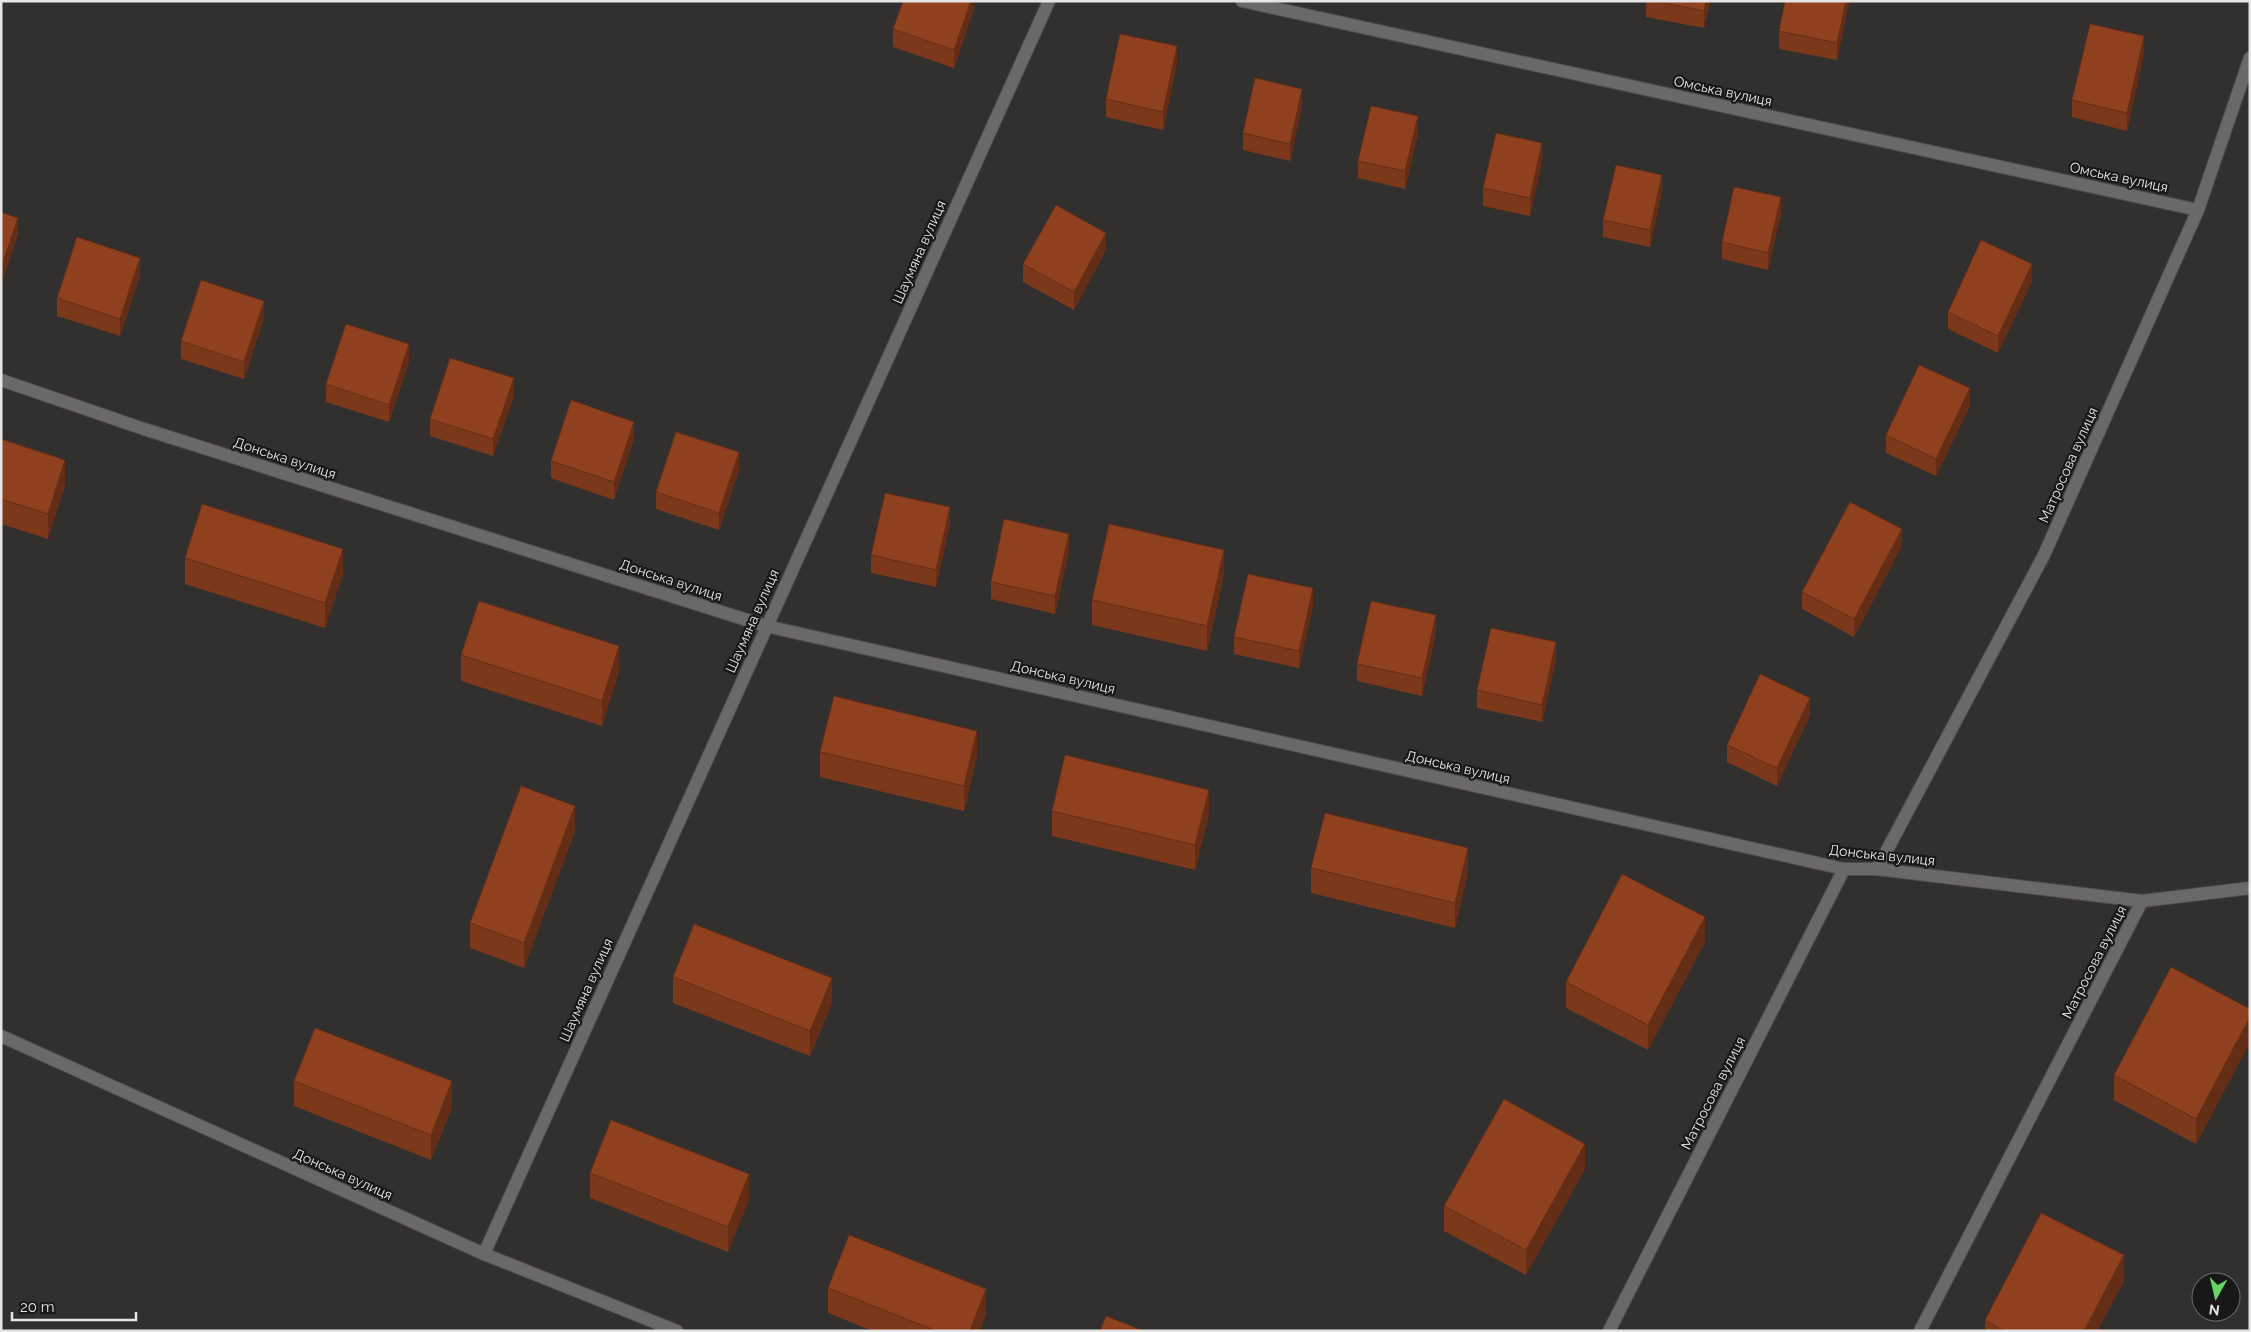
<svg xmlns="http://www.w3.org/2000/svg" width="2251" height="1332" font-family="Raleway,sans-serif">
  <rect width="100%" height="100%" fill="#322f2f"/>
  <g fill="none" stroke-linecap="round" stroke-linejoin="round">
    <g stroke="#4f4c4c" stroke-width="14">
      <g id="street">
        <polyline points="1242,1 2198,210"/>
        <polyline points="1,380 144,429 766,626 1844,869 1877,869 2142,901 2250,888"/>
        <polyline points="1877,869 2044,555 2198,210 2250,58"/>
        <polyline points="1,1036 484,1254 677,1331"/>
        <polyline points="484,1254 1049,1"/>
        <polyline points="1609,1331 1844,869"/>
        <polyline points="1920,1331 2142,901"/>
      </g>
    </g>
    <use href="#street" stroke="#6a6869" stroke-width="12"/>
  </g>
  <g fill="#7b381b">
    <polygon points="974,1 974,9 954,68 893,47 893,29"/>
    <polygon points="1646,1 1710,1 1704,28 1646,17"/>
    <polygon points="1849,1 1837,60 1779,49 1779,31"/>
    <polygon points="2144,53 2127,131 2072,117 2072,100"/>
    <polygon points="1177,63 1163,130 1106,117 1106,99"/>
    <polygon points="1302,106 1290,161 1243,150 1243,133"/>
    <polygon points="1418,134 1405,189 1358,178 1358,161"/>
    <polygon points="1542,161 1530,216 1483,206 1483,188"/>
    <polygon points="1662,192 1650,247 1603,237 1603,220"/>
    <polygon points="1781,214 1768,270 1722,259 1722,242"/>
    <polygon points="1106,250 1074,310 1023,282 1023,264"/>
    <polygon points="140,275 120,336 57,316 57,298"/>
    <polygon points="2032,281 1998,353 1948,329 1948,312"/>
    <polygon points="264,318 244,379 181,359 181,341"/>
    <polygon points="409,362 389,422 326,402 326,384"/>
    <polygon points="514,396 493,456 430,436 430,419"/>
    <polygon points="1970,406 1936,476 1886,453 1886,435"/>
    <polygon points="1,439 65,485 48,539 1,524"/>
    <polygon points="634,439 614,500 551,478 551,461"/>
    <polygon points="739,470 719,530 656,509 656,492"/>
    <polygon points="950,524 936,587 871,573 871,555"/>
    <polygon points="1902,546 1854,637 1802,609 1802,592"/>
    <polygon points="1069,551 1055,614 991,599 991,582"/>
    <polygon points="185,558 343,574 325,628 185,584"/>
    <polygon points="1224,575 1207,651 1092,625 1092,600"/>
    <polygon points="1313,606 1299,668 1234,654 1234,637"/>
    <polygon points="1436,633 1422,696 1357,681 1357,664"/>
    <polygon points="461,655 619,671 602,726 461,681"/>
    <polygon points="1556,659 1542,722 1477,708 1477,690"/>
    <polygon points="1810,715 1777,786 1727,762 1727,745"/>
    <polygon points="820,752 977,756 964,811 820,777"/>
    <polygon points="1052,811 1209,815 1195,870 1052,836"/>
    <polygon points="575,831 524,968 470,948 470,923"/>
    <polygon points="1311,868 1468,873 1455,928 1311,893"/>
    <polygon points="1705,942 1648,1050 1566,1008 1566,982"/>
    <polygon points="673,977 832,1003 810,1056 673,1003"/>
    <polygon points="2250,1009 2250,1042 2196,1144 2114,1100 2114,1075"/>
    <polygon points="294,1081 452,1107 431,1160 294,1106"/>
    <polygon points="1585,1169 1526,1275 1444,1231 1444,1206"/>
    <polygon points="590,1173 749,1199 728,1252 590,1198"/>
    <polygon points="2124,1281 2097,1331 1985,1331 1985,1320"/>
    <polygon points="828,1288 986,1314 980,1331 873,1331 828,1313"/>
  </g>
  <g fill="#642e16">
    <polygon points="971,1 974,1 974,9 954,68 954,50"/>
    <polygon points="1706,1 1710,1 1704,28 1704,11"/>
    <polygon points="1846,1 1849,1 1849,4 1837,60 1837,43"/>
    <polygon points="2144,36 2144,53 2127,131 2127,113"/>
    <polygon points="1177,46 1177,63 1163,130 1163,112"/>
    <polygon points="1302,89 1302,106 1290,161 1290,144"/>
    <polygon points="1418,116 1418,134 1405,189 1405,171"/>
    <polygon points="1542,143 1542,161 1530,216 1530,198"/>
    <polygon points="1662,175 1662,192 1650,247 1650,230"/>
    <polygon points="1781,197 1781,214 1768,270 1768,253"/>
    <polygon points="18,218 18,235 1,286 1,268"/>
    <polygon points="1106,233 1106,250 1074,310 1074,292"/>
    <polygon points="140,258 140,275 120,336 120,319"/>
    <polygon points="2032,264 2032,281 1998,353 1998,336"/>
    <polygon points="264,301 264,318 244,379 244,362"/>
    <polygon points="409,344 409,362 389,422 389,405"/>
    <polygon points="514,378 514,396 493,456 493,439"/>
    <polygon points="1970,388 1970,406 1936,476 1936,459"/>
    <polygon points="634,422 634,439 614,500 614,482"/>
    <polygon points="739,452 739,470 719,530 719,513"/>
    <polygon points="65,460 65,485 48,539 48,514"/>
    <polygon points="950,507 950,524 936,587 936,570"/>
    <polygon points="1902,529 1902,546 1854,637 1854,619"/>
    <polygon points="1069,534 1069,551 1055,614 1055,596"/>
    <polygon points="343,549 343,574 325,628 325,603"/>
    <polygon points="1224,550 1224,575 1207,651 1207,626"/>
    <polygon points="1313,588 1313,606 1299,668 1299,651"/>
    <polygon points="1436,615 1436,633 1422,696 1422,678"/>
    <polygon points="1556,642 1556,659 1542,722 1542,705"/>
    <polygon points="619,646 619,671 602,726 602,701"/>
    <polygon points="1810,698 1810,715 1777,786 1777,768"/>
    <polygon points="977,731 977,756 964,811 964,786"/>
    <polygon points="1209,790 1209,815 1195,870 1195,845"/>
    <polygon points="575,806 575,831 524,968 524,943"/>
    <polygon points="1468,848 1468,873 1455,928 1455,903"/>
    <polygon points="1705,917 1705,942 1648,1050 1648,1025"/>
    <polygon points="832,978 832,1003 810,1056 810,1031"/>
    <polygon points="2250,1017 2250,1042 2196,1144 2196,1119"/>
    <polygon points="452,1081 452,1107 431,1160 431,1135"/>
    <polygon points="1585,1144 1585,1169 1526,1275 1526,1250"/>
    <polygon points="749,1174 749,1199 728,1252 728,1227"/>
    <polygon points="2124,1255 2124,1281 2097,1331 2084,1331"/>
    <polygon points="986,1289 986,1314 980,1331 970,1331"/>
  </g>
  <g fill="#8f411f" stroke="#642e16">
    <polygon points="903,1 971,1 954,50 893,29"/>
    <polygon points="1655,1 1706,1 1704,11"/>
    <polygon points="1785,1 1846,1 1837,43 1779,31"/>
    <polygon points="2090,24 2144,36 2127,113 2072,100"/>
    <polygon points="1120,34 1177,46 1163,112 1106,99"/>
    <polygon points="1255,78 1302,89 1290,144 1243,133"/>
    <polygon points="1371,106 1418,116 1405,171 1358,161"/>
    <polygon points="1496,133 1542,143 1530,198 1483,188"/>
    <polygon points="1616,165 1662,175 1650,230 1603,220"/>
    <polygon points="1734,187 1781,197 1768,253 1722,242"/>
    <polygon points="1056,205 1106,233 1074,292 1023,264"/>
    <polygon points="1,212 18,218 1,268"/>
    <polygon points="77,237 140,258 120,319 57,298"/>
    <polygon points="1981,240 2032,264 1998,336 1948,312"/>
    <polygon points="201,280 264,301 244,362 181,341"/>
    <polygon points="346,324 409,344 389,405 326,384"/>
    <polygon points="450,358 514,378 493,439 430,419"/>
    <polygon points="1919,365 1970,388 1936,459 1886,435"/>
    <polygon points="571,400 634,422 614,482 551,461"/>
    <polygon points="676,432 739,452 719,513 656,492"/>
    <polygon points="1,439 65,460 48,514 1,499"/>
    <polygon points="885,493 950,507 936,570 871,555"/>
    <polygon points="1850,502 1902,529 1854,619 1802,592"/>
    <polygon points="202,504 343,549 325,603 185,558"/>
    <polygon points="1004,519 1069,534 1055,596 991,582"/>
    <polygon points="1109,524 1224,550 1207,626 1092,600"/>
    <polygon points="1248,574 1313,588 1299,651 1234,637"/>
    <polygon points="479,601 619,646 602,701 461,655"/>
    <polygon points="1371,601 1436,615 1422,678 1357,664"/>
    <polygon points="1491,628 1556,642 1542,705 1477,690"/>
    <polygon points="1760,674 1810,698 1777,768 1727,745"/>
    <polygon points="834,696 977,731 964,786 820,752"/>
    <polygon points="1065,755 1209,790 1195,845 1052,811"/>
    <polygon points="521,786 575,806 524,943 470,923"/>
    <polygon points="1325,813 1468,848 1455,903 1311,868"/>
    <polygon points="1622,874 1705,917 1648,1025 1566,982"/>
    <polygon points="694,924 832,978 810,1031 673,977"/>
    <polygon points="2171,967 2250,1009 2250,1017 2196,1119 2114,1075"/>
    <polygon points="315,1028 452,1081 431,1135 294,1081"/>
    <polygon points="1504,1099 1585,1144 1526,1250 1444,1206"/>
    <polygon points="611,1120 749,1174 728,1227 590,1173"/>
    <polygon points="2041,1213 2124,1255 2084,1331 2004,1331 1985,1320"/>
    <polygon points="849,1235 986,1289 970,1331 937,1331 828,1288"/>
    <polygon points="1106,1316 1144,1331 1100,1331"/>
  </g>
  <g text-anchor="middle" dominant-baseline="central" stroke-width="4.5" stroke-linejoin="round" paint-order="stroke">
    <g font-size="14" fill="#e6e4e4" stroke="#191818">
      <text transform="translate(1723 91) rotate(12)">Омська вулиця</text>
      <text transform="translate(2119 177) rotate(12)">Омська вулиця</text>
      <text transform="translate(919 252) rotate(-66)">Шаумяна вулиця</text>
      <text transform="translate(285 458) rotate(18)">Донська вулиця</text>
      <text transform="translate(2068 465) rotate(-66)">Матросова вулиця</text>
      <text transform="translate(671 580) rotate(18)">Донська вулиця</text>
      <text transform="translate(752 621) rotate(-66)">Шаумяна вулиця</text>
      <text transform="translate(1063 677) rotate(13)">Донська вулиця</text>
      <text transform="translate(1458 767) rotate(13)">Донська вулиця</text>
      <text transform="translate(1882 855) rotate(6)">Донська вулиця</text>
      <text transform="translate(2094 962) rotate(-63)">Матросова вулиця</text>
      <text transform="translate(586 990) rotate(-66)">Шаумяна вулиця</text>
      <text transform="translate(1713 1093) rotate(-63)">Матросова вулиця</text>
      <text transform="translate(343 1174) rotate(24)">Донська вулиця</text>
    </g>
  </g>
  <rect width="2251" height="1332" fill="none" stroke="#e6e4e4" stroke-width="5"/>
  <g transform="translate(2216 1297) rotate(188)"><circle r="24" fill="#191818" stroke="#6b6a6a"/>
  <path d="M0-4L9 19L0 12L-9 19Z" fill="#67d466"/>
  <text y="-8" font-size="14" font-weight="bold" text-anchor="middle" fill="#e6e4e4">N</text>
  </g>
  <path d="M12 1312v8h124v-8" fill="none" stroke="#e6e4e4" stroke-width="2.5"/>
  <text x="20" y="1312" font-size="15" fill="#e6e4e4" stroke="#191818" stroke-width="4" paint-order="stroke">20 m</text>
</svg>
